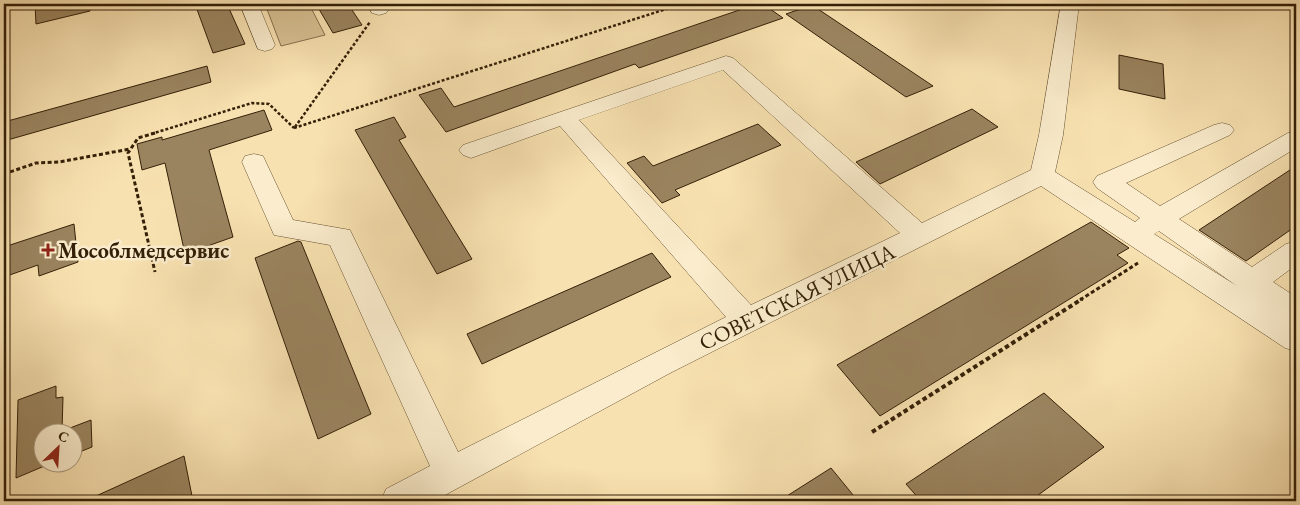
<svg xmlns="http://www.w3.org/2000/svg" width="1300" height="505" font-family="'EB Garamond',serif">
  <rect width="100%" height="100%" fill="#f8e1b0"/>
  <filter id="stains"><feTurbulence type="fractalNoise" baseFrequency=".004" numOctaves="4"/><feColorMatrix values="0 0 0 0 .2 0 0 0 0 .09 0 0 0 0 .02 0 0 0 .5 -.17"/></filter>
  <radialGradient id="worn" r=".72"><stop offset=".6" stop-color="#630" stop-opacity="0"/><stop offset="1" stop-color="#630" stop-opacity=".3"/></radialGradient>
  <polygon fill="#d7c093" stroke="#86704e" points="265,4 309,4 325,35 281,46"/>
  <g fill="#9a845f" stroke="#342008">
    <polygon points="35,4 90,4 90,11 36,24"/>
    <polygon points="195,4 227,4 245,44 213,53"/>
    <polygon points="316,4 348,4 362,25 333,33"/>
    <polygon points="757,4 763,4 783,18 639,68 635,64 446,132 419,95 441,88 454,107"/>
    <polygon points="812,5 933,86 906,97 786,14"/>
    <polygon points="1119,55 1163,64 1165,99 1119,89"/>
    <polygon points="207,66 211,82 4,141 4,122"/>
    <polygon points="972,109 998,127 880,184 856,162"/>
    <polygon points="264,110 272,130 209,150 233,237 185,254 165,163 142,170 137,144 162,137 162,140"/>
    <polygon points="394,117 406,137 399,140 472,259 437,274 355,130"/>
    <polygon points="758,124 781,145 675,190 680,195 662,203 627,163 644,156 653,166"/>
    <polygon points="1296,166 1296,226 1246,261 1199,230"/>
    <polygon points="1091,222 1129,248 1117,255 1128,263 880,416 837,365"/>
    <polygon points="74,224 78,262 39,276 38,265 4,277 4,247"/>
    <polygon points="298,241 301,242 371,414 318,439 255,258"/>
    <polygon points="652,253 671,277 482,364 467,334"/>
    <polygon points="56,386 56,398 63,397 62,431 91,420 92,447 72,455 72,432 42,432 42,462 54,462 16,478 18,400"/>
    <polygon points="1044,393 1104,447 1030,501 921,501 906,484"/>
    <polygon points="184,456 193,501 85,501"/>
    <polygon points="831,468 858,501 779,501"/>
  </g>
  <g fill="none" stroke-linecap="round" stroke-linejoin="round">
    <g stroke="#655032" stroke-width="1">
      <g id="minor">
        <polygon points="240,4 258,4 275,45 272,49 265,51 258,49"/>
        <polygon points="367,4 385,4 389,9 386,13 379,15 372,13"/>
        <path d="M 1061,4 L 1079,4 L 1063,135 L 1055,172 L 1135,222 L 1140,218 L 1097,188 L 1093,182 L 1097,176 L 1214,125 L 1222,123 L 1230,125 L 1234,130 L 1230,135 L 1126,183 L 1160,206 L 1288,133 L 1296,131 L 1296,148 L 1179,219 L 1252,267 L 1286,244 L 1296,241 L 1296,265 L 1273,282 L 1296,297 L 1296,351 L 1285,348 L 1041,186 L 672,372 L 434,501 L 381,501 L 386,489 L 430,466 L 330,245 L 274,235 L 242,162 L 245,156 L 254,154 L 263,156 L 293,220 L 350,230 L 458,452 L 726,317 L 560,126 L 471,158 L 463,155 L 459,150 L 463,145 L 726,56 L 733,58 L 922,223 L 1031,170 L 1039,135 ZM 723,70 L 900,233 L 751,305 L 579,120 ZM 1159,231 L 1237,286 L 1154,234 Z"/>
      </g>
    </g>
    <g stroke="#342008" stroke-width="2.5" stroke-dasharray="3 2" stroke-linecap="butt">
      <polyline points="295,127 370,22"/>
      <polyline points="294,128 682,4"/>
      <polyline points="151,134 252,103 269,104 294,128"/>
    </g>
    <g stroke="#342008" stroke-width="3" stroke-dasharray="4 2.5" stroke-linecap="butt">
      <polyline points="155,133 138,138 128,153 155,272"/>
      <polyline points="4,174 36,163 59,162 130,149"/>
      <polyline points="1080,300 1138,263"/>
    </g>
    <polyline stroke="#342008" stroke-width="4" stroke-dasharray="4.5 3" stroke-linecap="butt" points="872,432 1082,299"/>
    <use href="#minor" fill="#faeccc" fill-rule="evenodd"/>
  </g>
  <path fill="#8f2418" stroke="#faeccc" stroke-width="2" d="M45.5 242.5h5v5h5v5h-5v5h-5v-5h-5v-5h5z"/>
  <g text-anchor="middle" dominant-baseline="central" stroke-width="5" stroke-linejoin="round" paint-order="stroke">
    <g font-size="22" font-weight="bold" fill="#342008" stroke="#faeccc" text-anchor="start">
      <text x="58" y="250">Мособлмедсервис</text>
    </g>
    <g font-size="22" fill="#342008" stroke="#faeccc">
      <text transform="translate(797 297) rotate(-26)">СОВЕТСКАЯ УЛИЦА</text>
    </g>
  </g>
  <rect width="1300" height="505" fill="none" stroke="#f8e1b0" stroke-width="20"/>
  <rect x="5" y="5" width="1290" height="495" fill="none" stroke="#342008" stroke-width="2.5"/>
  <rect x="10" y="10" width="1280" height="485" fill="none" stroke="#342008"/>
  <g transform="translate(58 448) rotate(25)"><circle r="24" fill="#faeccc" stroke="#ab9a7e"/>
  <path d="M0-4L9 19L0 12L-9 19Z" fill="#8f2418"/>
  <text y="-8" font-size="14" font-weight="bold" text-anchor="middle" fill="#342008">С</text>
  </g>
  <rect width="100%" height="100%" filter="url(#stains)"/>
  <rect width="100%" height="100%" fill="url(#worn)"/>
</svg>
